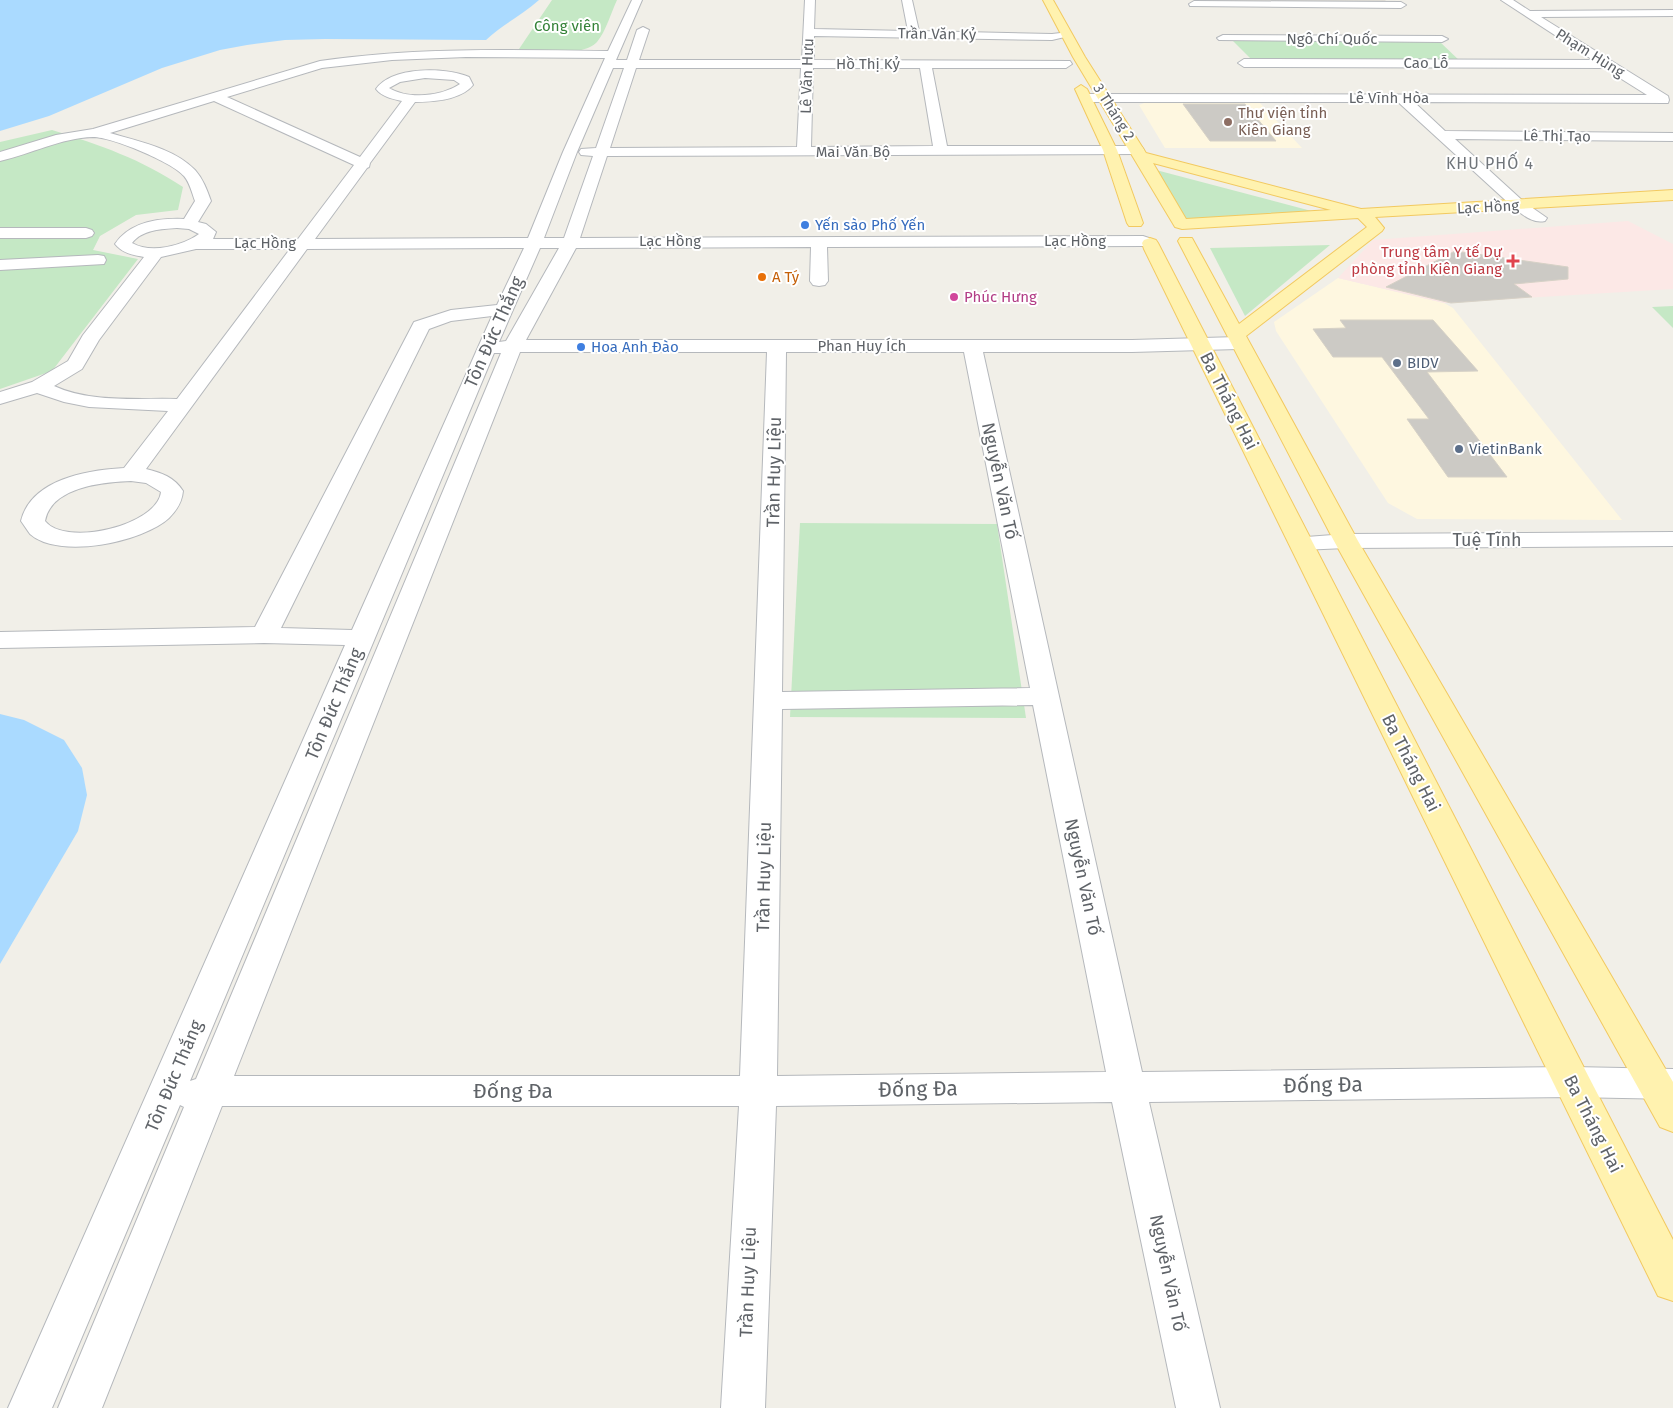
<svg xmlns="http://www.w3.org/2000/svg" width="1673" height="1408" font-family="'Fira Sans',sans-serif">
  <rect width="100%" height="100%" fill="#f1efe8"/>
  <g fill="#fef7e0">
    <polygon points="1152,100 1258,101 1302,148 1165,148 1139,105"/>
    <polygon points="1338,278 1444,303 1453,308 1622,520 1417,519 1388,503 1276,331 1274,322"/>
  </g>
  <polygon fill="#e1ded6" points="1198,0 1385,0 1387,2 1377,3 1209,2"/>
  <polygon fill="#fce8e6" points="1628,221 1673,244 1673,289 1444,303 1338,278 1373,240"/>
  <g fill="#c5e8c5">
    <path d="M 552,0 L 617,0 C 611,13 606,31 597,42 C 584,57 536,52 517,52 Z"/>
    <polygon points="1232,40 1439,41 1462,63 1254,62"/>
    <path d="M 52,130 C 100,145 141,159 183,187 L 178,210 L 136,215 L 100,236 L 93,250 L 138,259 L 52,371 L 0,389 L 0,142 Z"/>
    <polygon points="1156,170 1319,213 1186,220"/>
    <polygon points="1330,245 1245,316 1210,248"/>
    <polygon points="1673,306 1673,328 1652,307"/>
    <polygon points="800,523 997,524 1026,718 790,717"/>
  </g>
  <g fill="#aadaff">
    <path d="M 0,0 L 539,0 C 522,15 502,25 486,40 L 325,39 L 285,40 L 247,45 L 220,50 L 162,68 L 49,116 L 0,131 Z"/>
    <polygon points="0,714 24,720 64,740 82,768 87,795 78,831 0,964"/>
  </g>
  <g fill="#cccac5" stroke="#d6d1c6">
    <polygon points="1183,104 1245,104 1276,141 1210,141"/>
    <polygon points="1455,251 1568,267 1568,279 1514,284 1532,297 1451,303 1386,287"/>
    <polygon points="1340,320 1433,320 1478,371 1427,372 1507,477 1448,477 1407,419 1429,419 1382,357 1333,357 1313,329 1346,328"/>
  </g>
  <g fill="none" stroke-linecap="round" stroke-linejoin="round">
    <g stroke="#b5b8bc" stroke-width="2">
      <g id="minor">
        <path d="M 632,0 L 642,0 L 616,60 L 627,60 L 637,30 L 643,27 L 649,30 L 639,60 L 802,60 L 805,0 L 815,0 L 814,29 L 908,31 L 902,0 L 912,0 L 919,31 L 1052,34 L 1069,32 L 1071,34 L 1069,36 L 1052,40 L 814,36 L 814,60 L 1070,61 L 1072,64 L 1066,68 L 932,68 L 947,146 L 1137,146 L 1142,147 L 1144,150 L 1142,153 L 1137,154 L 607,156 L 580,238 L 1143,236 L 1149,238 L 1151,241 L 1149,244 L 1143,246 L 827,247 L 828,281 L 825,285 L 819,286 L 813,285 L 810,281 L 811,247 L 576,248 L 526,340 L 1132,340 L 1238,337 L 1245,339 L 1247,343 L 1245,347 L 1238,349 L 1132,352 L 983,352 L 1142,1072 L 1572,1067 L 1673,1069 L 1673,1099 L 1572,1097 L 1149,1102 L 1220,1408 L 1176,1408 L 1112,1102 L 776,1106 L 765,1408 L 721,1408 L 739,1106 L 222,1106 L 102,1408 L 58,1408 L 184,1107 L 180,1105 L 52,1408 L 8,1408 L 345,645 L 264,643 L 0,648 L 0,632 L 255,627 L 414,322 L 451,310 L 497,305 L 524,248 L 307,249 L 146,469 C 162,473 174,477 183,491 C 182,502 177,510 169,518 C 143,542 59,560 30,534 C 27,530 24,525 21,521 C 31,479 88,470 124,468 L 168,411 L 89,407 L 64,402 L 37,393 L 0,404 L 0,392 L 32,382 L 68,361 L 83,335 L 144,257 C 133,255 122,253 115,244 C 130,222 158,218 184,219 L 195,201 C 192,193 190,183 184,176 C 172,162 112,137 93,137 C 61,138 31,154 0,161 L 0,152 L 56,135 L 93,129 L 320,61 C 416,47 512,50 608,51 ZM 466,57 L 605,58 L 563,152 L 528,238 L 315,239 L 367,168 L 369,167 L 370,163 L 415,102 C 433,102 461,100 473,85 L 469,77 C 446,67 392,66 376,89 C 382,97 393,99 402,101 L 360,157 L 227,97 L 322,68 L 392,60 ZM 613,68 L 624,68 L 596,148 L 581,149 L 579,152 L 581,155 L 593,156 L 564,238 L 544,238 L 577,152 ZM 636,68 L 801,68 L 797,147 L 610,148 ZM 813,68 L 920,68 L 933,146 L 811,147 ZM 425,78 L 454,80 L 460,84 C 442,96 409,100 389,88 L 400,82 ZM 214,101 L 354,165 L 298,239 L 213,239 L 216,232 L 206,224 L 198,222 L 211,201 C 207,190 203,179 195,170 C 174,148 137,141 110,133 ZM 177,228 L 189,229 L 199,234 C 182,246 151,254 132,243 C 142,230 161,229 177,228 ZM 540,248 L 559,248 L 506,341 L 499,342 ZM 196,249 L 290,249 L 177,399 C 137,398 91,403 54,386 L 82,369 L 99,340 L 161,257 ZM 492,316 L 352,630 L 281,628 L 429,329 L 451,321 ZM 520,352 L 767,352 L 740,1076 L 234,1076 ZM 786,352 L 964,352 L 1030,688 L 782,692 ZM 494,353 L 501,353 L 196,1079 L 190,1081 ZM 131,481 L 146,483 L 161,492 C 157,526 65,547 45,521 C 51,487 103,482 131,481 ZM 1033,705 L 1106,1072 L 777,1076 L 782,709 Z"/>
        <path d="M 1501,0 L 1513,0 L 1530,11 L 1673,10 L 1673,16 L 1541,17 L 1668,96 L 1669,100 L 1668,103 L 1414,102 L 1445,131 L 1673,133 L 1673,141 L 1455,139 L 1524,202 L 1547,218 L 1545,221 C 1533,224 1523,215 1514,208 L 1398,102 L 1086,102 L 1080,98 L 1086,94 L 1647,95 L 1604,68 L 1244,67 L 1238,63 L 1244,59 L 1593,60 Z"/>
        <polygon points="1194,1 1401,2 1406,5 1401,8 1190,6 1189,4"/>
        <polygon points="1223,35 1442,36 1448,39 1442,42 1219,40 1217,38"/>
        <polygon points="0,228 86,228 92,230 94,233 92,236 86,238 0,238"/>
        <polygon points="98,255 104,256 106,260 104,264 0,270 0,260"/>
        <polygon points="1673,532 1673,546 1346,548 1301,550 1293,548 1289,543 1293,538 1346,534"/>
      </g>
    </g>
    <g stroke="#f2c960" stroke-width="2">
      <g id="major">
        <path d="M 1043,0 L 1053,0 L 1085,57 L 1146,153 L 1361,209 L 1673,190 L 1673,200 L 1375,217 L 1384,228 L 1382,231 L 1246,336 L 1358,541 L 1673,1082 L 1673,1132 L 1660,1127 L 1334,541 L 1178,241 L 1180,238 L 1192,238 L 1239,324 L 1367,227 L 1358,218 L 1182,229 L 1175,227 L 1073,57 ZM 1153,163 L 1331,210 L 1186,219 Z"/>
        <polygon points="1081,85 1087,89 1117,150 1143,223 1141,226 1129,226 1127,223 1103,150 1075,89"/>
        <polygon points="1150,238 1156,240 1158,243 1673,1240 1673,1301 1658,1296 1144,249 1142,243 1144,240"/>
      </g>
    </g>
    <use href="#minor" fill="#fff" fill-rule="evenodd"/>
    <use href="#major" fill="#fff2af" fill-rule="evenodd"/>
  </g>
  <circle fill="#8d6e63" stroke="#fff" stroke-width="2" cx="1228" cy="122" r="5"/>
  <g fill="#3f7fe0" stroke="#fff" stroke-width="2">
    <circle cx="805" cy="225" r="5"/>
    <circle cx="581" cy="347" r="5"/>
  </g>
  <path fill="#e0444e" stroke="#fff" stroke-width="2" d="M1510.5 253.5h5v5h5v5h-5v5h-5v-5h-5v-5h5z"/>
  <circle fill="#e8710a" stroke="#fff" stroke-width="2" cx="762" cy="277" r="5"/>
  <circle fill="#d1479c" stroke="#fff" stroke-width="2" cx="954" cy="297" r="5"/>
  <g fill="#5c6f8a" stroke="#fff" stroke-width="2">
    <circle cx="1397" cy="363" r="5"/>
    <circle cx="1459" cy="449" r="5"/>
  </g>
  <g text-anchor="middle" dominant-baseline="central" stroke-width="4" stroke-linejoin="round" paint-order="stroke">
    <g font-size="15" fill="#348238" stroke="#fff">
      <text x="567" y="26">Công viên</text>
    </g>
    <g font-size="15" fill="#5f6368" stroke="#fff">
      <text transform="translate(937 34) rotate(1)">Trần Văn Kỷ</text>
      <text x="1332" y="39">Ngô Chí Quốc</text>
      <text transform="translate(1590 53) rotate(32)">Phạm Hùng</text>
      <text x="1426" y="63">Cao Lỗ</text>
      <text x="868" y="64">Hồ Thị Kỷ</text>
      <text transform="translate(807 76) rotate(-88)">Lê Văn Hưu</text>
      <text x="1389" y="98">Lê Vĩnh Hòa</text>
      <text transform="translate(1114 112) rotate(58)">3 Tháng 2</text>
      <text transform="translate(1557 136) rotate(1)">Lê Thị Tạo</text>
      <text x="853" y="152">Mai Văn Bộ</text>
      <text transform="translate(1488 207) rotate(-3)">Lạc Hồng</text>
      <text x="670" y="241">Lạc Hồng</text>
      <text x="1075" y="241">Lạc Hồng</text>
      <text x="265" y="243">Lạc Hồng</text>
      <text x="862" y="346">Phan Huy Ích</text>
    </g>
    <g font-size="15" fill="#785e54" stroke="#fff" text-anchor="start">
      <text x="1238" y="113">Thư viện tỉnh<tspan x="1238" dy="17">Kiên Giang</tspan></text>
    </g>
    <g font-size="15" fill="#366cbe" stroke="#fff" text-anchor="start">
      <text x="815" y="225">Yến sào Phố Yến</text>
      <text x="591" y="347">Hoa Anh Đào</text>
    </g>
    <g font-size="15" fill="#be3a42" stroke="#fff" text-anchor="end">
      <text x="1502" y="252">Trung tâm Y tế Dự<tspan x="1502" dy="17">phòng tỉnh Kiên Giang</tspan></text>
    </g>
    <g font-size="15" fill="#c56008" stroke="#fff" text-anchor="start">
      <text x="772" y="277">A Tý</text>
    </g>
    <g font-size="15" fill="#b23c85" stroke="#fff" text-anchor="start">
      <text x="964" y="297">Phúc Hưng</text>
    </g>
    <g font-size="15" fill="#4e5e75" stroke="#fff" text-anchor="start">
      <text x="1407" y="363">BIDV</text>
      <text x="1469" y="449">VietinBank</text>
    </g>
    <g font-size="16" letter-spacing="1" fill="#70757a" stroke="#fff">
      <text x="1490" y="163">KHU PHỐ 4</text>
    </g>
    <g font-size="18" fill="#5f6368" stroke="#fff">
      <text transform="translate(494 332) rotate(-66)">Tôn Đức Thắng</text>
      <text transform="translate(1229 401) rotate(63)">Ba Tháng Hai</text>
      <text transform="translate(774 472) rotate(-89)">Trần Huy Liệu</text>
      <text transform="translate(1000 481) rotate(78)">Nguyễn Văn Tố</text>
      <text x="1487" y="540">Tuệ Tĩnh</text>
      <text transform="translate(334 704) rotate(-67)">Tôn Đức Thắng</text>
      <text transform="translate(1411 763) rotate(63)">Ba Tháng Hai</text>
      <text transform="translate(764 877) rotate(-89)">Trần Huy Liệu</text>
      <text transform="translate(1083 877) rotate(78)">Nguyễn Văn Tố</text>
      <text transform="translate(174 1076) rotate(-67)">Tôn Đức Thắng</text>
      <text transform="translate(1593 1124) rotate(63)">Ba Tháng Hai</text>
      <text transform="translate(1168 1273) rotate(78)">Nguyễn Văn Tố</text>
      <text transform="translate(748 1282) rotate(-88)">Trần Huy Liệu</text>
    </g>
    <g font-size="21" fill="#5f6368" stroke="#fff">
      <text transform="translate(1323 1085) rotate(-1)">Đống Đa</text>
      <text transform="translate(918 1089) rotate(-1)">Đống Đa</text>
      <text x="513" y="1091">Đống Đa</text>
    </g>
  </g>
</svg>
